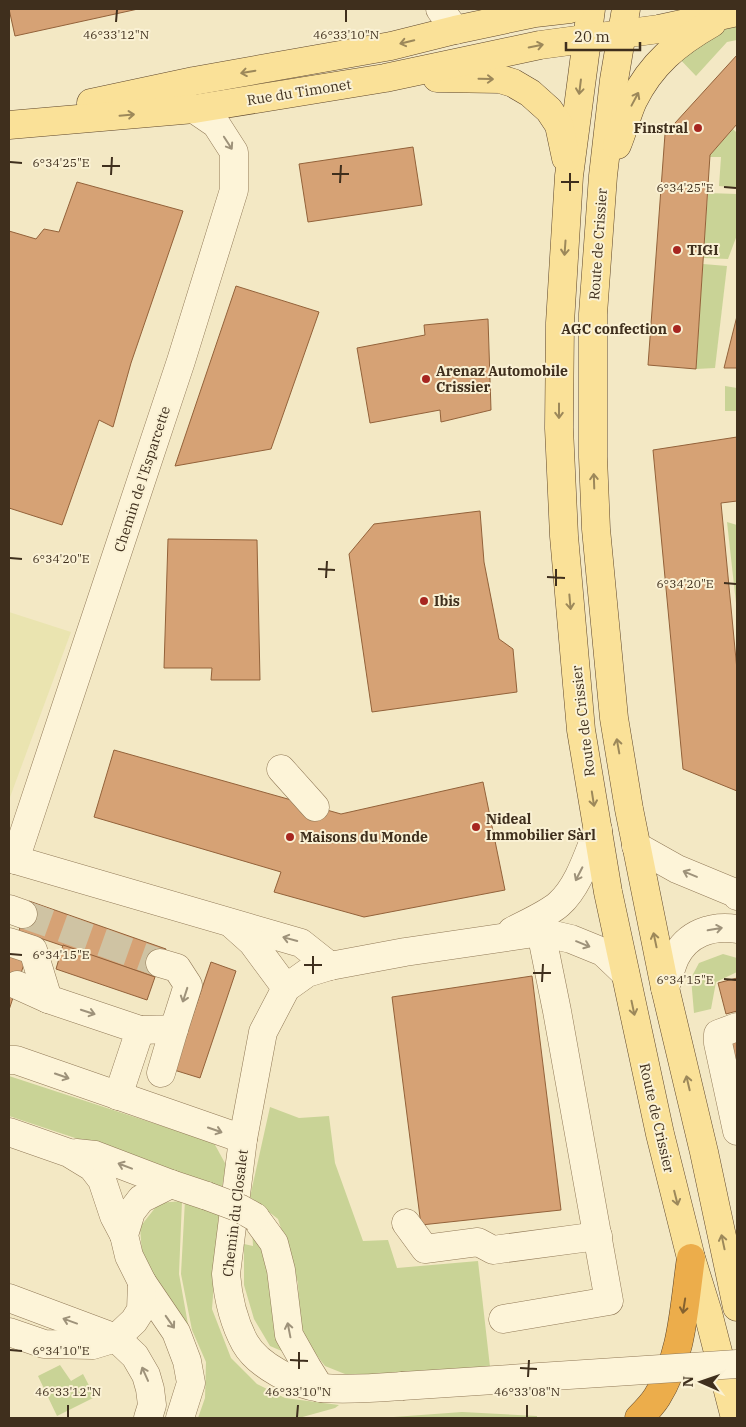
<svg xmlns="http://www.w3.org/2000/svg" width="746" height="1427" font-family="'IBM Plex Serif',serif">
  <rect width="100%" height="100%" fill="#f3e8c4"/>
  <polygon fill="#eae4b0" points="9,612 71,632 9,800"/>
  <g fill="#c9d396">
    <polygon points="737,24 737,40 727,42 696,76 676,55 719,31"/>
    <polygon points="733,129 737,133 737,188 719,186 721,157 710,157 710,155"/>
    <polygon points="708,193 737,194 737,235 728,259 703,258"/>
    <polygon points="703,264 727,266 715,368 696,369"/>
    <polygon points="725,386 737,388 737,411 725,411"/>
    <polygon points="727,522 737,525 737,612"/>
    <polygon points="723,954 737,958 737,972 716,982 711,1009 694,1013 691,978 699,963"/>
    <polygon points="9,1076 214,1143 226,1165 222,1187 9,1116"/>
    <polygon points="270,1107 299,1118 329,1116 335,1163 363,1241 388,1240 397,1268 478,1261 490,1367 355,1378 325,1366 300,1334 298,1283 278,1219 250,1197"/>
    <polygon points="185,1200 219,1215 212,1309 231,1358 257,1384 285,1398 339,1405 335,1408 299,1418 198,1418 205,1398 206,1362 192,1330 181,1274"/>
    <polygon points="182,1201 179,1274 189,1330 184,1327 142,1254 140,1227 159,1203"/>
    <polygon points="252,1227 270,1252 284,1352 270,1346 254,1319 244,1285 244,1244 253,1246"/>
    <polygon points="60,1365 71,1381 83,1374 95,1397 57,1416 38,1376"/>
    <polygon points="462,1412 537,1416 537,1418 380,1418"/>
  </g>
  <g fill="#d6a275" stroke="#93623a">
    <polygon points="9,9 138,9 15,36"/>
    <polygon points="737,55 737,124 710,155 696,369 648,365 665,134"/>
    <polygon points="413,147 422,205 308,222 299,164"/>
    <polygon points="77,182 183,211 131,363 113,427 99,420 62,525 9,508 9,231 36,239 44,229 59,232"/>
    <polygon points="236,286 319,312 271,449 175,466"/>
    <polygon points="737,316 737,368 724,368"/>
    <polygon points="488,319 491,410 441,422 440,410 370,423 357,348 425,335 424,325"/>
    <polygon points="737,437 737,501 721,503 737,670 737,791 683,769 653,450"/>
    <polygon points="480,511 484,562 499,639 513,649 517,692 372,712 349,554 374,524"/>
    <polygon points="168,539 257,540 260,680 211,680 212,668 164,668"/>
    <polygon points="114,750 341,814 483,782 505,890 364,917 274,892 281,872 94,817"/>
    <polygon points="29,901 166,949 155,977 19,931 23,914"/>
    <polygon points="63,945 155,977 147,1000 56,969"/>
    <polygon points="9,956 25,961 9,1010"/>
    <polygon points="211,962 236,971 200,1078 174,1070"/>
    <polygon points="532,976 561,1210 421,1225 392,997"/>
    <polygon points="737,978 737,1011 726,1014 718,983"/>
    <polygon points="737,1037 737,1070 730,1038"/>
  </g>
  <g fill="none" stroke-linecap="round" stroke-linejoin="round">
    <polyline stroke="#cfc3a3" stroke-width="28" stroke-dasharray="28 14" stroke-linecap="butt" points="23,914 160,963"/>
    <g stroke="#917957" stroke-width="29">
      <g id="minor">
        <polyline points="440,9 455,30"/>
        <polyline points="281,769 315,807"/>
        <polyline points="636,846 677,869 735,893 737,896"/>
        <polyline points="9,858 301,943 330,966"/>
        <polyline points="15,860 181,361 234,190 234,152 216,124 194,109"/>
        <polyline points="9,909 23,914"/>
        <polyline points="233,925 252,942 286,988"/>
        <path d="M 512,931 C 525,924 548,914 559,904 C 579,886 588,854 598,830"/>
        <polyline points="9,942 33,950 48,999 140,1030 118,1096"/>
        <polyline points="17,985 48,999"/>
        <path d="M 665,988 C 668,979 671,967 675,958 C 687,933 712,925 737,929"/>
        <polyline points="737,1027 718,1034 718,1043 737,1131"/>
        <polyline points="140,1030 174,1029 188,985 177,968 160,963"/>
        <polyline points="9,1060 16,1060 243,1139"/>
        <polyline points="161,1073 174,1029"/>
        <polyline points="9,1132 69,1153 92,1167 102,1180 114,1216 124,1235"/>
        <polyline points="76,1153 95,1155 171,1184 207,1196"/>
        <polyline points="171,1184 141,1199 131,1212 124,1235 129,1256 142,1282 176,1332 187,1361 191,1383 180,1418"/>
        <polyline points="255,1217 274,1243 281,1270 289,1335 307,1367 320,1388"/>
        <polyline points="406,1223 425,1249 478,1242 493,1250 598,1236"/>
        <polyline points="9,1298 116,1338 135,1356 146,1375 150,1389 152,1405 148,1418"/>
        <polyline points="503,1319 609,1301 557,1011 541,932"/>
        <polyline points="9,1332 44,1344 93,1345 116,1338 134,1321 141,1310 142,1282"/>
        <path d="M 402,1386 C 375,1388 349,1390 322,1388 C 296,1385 258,1366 245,1343 C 233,1321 228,1298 226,1274 L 243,1139 L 263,1032 L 286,988 L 307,973 L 330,966 L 405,952 L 541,932 L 571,939 L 603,952 L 625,973"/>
      </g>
    </g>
    <g stroke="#5e462c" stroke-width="29">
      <g id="major">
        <polyline points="591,9 569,176 560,323 559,428 564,536 581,730 608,892 660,1134 691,1258 708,1313 735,1418"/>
        <polyline points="626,9 614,80 603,176 593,314 593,457 596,529 614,718 629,809 665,988 704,1152 737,1307"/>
        <polyline points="437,78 500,79 513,83 530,93 549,110 559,125 566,158"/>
        <polyline points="91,103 194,81 391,46 455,30 535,13 570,9"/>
        <polyline points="9,125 194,109 385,78 540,45 659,29 737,12"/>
        <path d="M 617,145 C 623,131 627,114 633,101 C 651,64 677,43 712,23"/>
      </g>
    </g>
    <g stroke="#5e462c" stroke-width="29">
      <path id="highway" d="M 639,1418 C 645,1412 652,1405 657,1397 C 683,1356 684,1305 691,1258"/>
    </g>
    <use href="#minor" stroke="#fdf4d8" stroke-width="28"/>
    <use href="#major" stroke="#fae198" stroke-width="28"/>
    <use href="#highway" stroke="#ecad4b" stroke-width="28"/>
    <g stroke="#917957" stroke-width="29" stroke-linecap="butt">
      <g id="minor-bridge">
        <polyline points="207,1196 239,1208 255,1217"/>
        <polyline points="402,1386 737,1364"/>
      </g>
    </g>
    <use href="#minor-bridge" stroke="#fdf4d8" stroke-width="28"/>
  </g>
  <defs><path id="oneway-shaft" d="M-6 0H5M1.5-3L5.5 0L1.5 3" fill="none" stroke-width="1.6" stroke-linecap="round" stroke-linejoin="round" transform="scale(1.25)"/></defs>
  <g stroke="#9c885a">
    <use href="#oneway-shaft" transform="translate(407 42) rotate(166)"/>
    <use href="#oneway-shaft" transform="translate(536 46) rotate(-11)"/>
    <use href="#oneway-shaft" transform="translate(248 72) rotate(170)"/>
    <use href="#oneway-shaft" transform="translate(486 79) rotate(1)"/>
    <use href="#oneway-shaft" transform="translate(580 87) rotate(97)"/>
    <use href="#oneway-shaft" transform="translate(635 99) rotate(-62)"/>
    <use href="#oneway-shaft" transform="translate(127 115) rotate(-5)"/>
    <use href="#oneway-shaft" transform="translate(565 248) rotate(94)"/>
    <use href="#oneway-shaft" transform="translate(559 411) rotate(90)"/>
    <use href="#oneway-shaft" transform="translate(594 481) rotate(-92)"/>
    <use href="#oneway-shaft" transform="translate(570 602) rotate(85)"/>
    <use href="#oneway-shaft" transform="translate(618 746) rotate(-100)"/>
    <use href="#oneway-shaft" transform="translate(593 799) rotate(81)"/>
    <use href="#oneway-shaft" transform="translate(655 940) rotate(-102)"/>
    <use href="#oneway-shaft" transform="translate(633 1008) rotate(78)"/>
    <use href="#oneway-shaft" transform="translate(688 1083) rotate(-103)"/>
    <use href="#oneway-shaft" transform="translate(676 1198) rotate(76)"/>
    <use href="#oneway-shaft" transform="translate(723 1242) rotate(-102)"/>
  </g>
  <g stroke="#9e927a">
    <use href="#oneway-shaft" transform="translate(228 143) rotate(57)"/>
    <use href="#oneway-shaft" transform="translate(579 874) rotate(117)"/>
    <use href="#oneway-shaft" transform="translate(690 874) rotate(-157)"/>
    <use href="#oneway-shaft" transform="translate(715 929) rotate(-10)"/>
    <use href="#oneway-shaft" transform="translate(290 939) rotate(-165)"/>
    <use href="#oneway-shaft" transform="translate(583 944) rotate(22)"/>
    <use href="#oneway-shaft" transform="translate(185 995) rotate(108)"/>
    <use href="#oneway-shaft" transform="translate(88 1012) rotate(18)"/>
    <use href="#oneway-shaft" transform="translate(62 1076) rotate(19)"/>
    <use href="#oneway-shaft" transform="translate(215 1130) rotate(19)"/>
    <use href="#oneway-shaft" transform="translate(125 1166) rotate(-159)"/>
    <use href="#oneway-shaft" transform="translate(70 1321) rotate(-160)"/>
    <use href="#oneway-shaft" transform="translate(170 1322) rotate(55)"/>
    <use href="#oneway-shaft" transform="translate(289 1330) rotate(-101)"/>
    <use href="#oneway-shaft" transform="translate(145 1374) rotate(-114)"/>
  </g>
  <use stroke="#84612f" href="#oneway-shaft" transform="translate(684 1306) rotate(99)"/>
  <path fill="none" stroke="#3f2f1d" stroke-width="2" d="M 116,22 L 117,10M 346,22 L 346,10M 10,162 L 22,163M 102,166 L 120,166M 332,174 L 349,174M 111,175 L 112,157M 561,182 L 579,182M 340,183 L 341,165M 724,187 L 736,188M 570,191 L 570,173M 10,558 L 22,559M 318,569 L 335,570M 547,577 L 565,578M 326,578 L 327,561M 724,583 L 736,584M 556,586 L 556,569M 10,954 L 22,955M 304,965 L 322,965M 533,973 L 551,973M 313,974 L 313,956M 724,979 L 736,980M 542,982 L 543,964M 10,1350 L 22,1351M 290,1360 L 308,1361M 520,1368 L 537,1369M 299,1369 L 299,1352M 528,1377 L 529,1360M 68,1417 L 68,1405M 297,1417 L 298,1405M 527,1417 L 527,1405"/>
  <g fill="#a72620" stroke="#faf1d4" stroke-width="2">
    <circle cx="698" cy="128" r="5"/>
    <circle cx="677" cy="250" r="5"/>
    <circle cx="677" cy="329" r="5"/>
    <circle cx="426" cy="379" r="5"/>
    <circle cx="424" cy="601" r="5"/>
    <circle cx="476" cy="827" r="5"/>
    <circle cx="290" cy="837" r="5"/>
  </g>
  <g text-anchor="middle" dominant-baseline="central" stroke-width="4" stroke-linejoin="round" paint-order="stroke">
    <g font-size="14" fill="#3f2f1d" stroke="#faf1d4">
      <text transform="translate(299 92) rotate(-9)">Rue du Timonet</text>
      <text transform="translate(598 244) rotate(-86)">Route de Crissier</text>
      <text transform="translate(142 479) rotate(-72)">Chemin de l'Esparcette</text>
      <text transform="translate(583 721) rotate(-97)">Route de Crissier</text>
      <text transform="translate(657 1118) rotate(77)">Route de Crissier</text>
      <text transform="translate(235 1213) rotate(-83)">Chemin du Closalet</text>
    </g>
    <g font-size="14" font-weight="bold" fill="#3f2f1d" stroke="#faf1d4" text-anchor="start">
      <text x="688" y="128" text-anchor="end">Finstral</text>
      <text x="687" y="250">TIGI</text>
      <text x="667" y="329" text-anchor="end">AGC confection</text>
      <text x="436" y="371">Arenaz Automobile<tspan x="436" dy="16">Crissier</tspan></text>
      <text x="434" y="601">Ibis</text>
      <text x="486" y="819">Nideal<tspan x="486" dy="16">Immobilier Sàrl</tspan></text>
      <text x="300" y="837">Maisons du Monde</text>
    </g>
  </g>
  <g font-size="12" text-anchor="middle" fill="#3f2f1d" stroke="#faf1d4" stroke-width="4" stroke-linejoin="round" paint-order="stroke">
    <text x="116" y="39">46°33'12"N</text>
    <text x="346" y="39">46°33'10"N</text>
    <text x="61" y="167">6°34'25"E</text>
    <text x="685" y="192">6°34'25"E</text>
    <text x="61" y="563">6°34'20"E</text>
    <text x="685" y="588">6°34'20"E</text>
    <text x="61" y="959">6°34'15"E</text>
    <text x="685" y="984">6°34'15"E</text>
    <text x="61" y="1355">6°34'10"E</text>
    <text x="68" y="1396">46°33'12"N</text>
    <text x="298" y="1396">46°33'10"N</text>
    <text x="527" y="1396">46°33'08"N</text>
  </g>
  <rect width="746" height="1427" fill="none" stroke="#3f2f1d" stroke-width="20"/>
  <g transform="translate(701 1382) rotate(272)" stroke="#faf1d4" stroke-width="4" paint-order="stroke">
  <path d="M0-4L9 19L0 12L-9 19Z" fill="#3f2f1d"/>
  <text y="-8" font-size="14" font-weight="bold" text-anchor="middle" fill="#3f2f1d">N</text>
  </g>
  <path d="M566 42v8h74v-8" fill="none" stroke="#3f2f1d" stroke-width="2.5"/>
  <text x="574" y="42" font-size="15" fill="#3f2f1d" stroke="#faf1d4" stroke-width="4" paint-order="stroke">20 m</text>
</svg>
